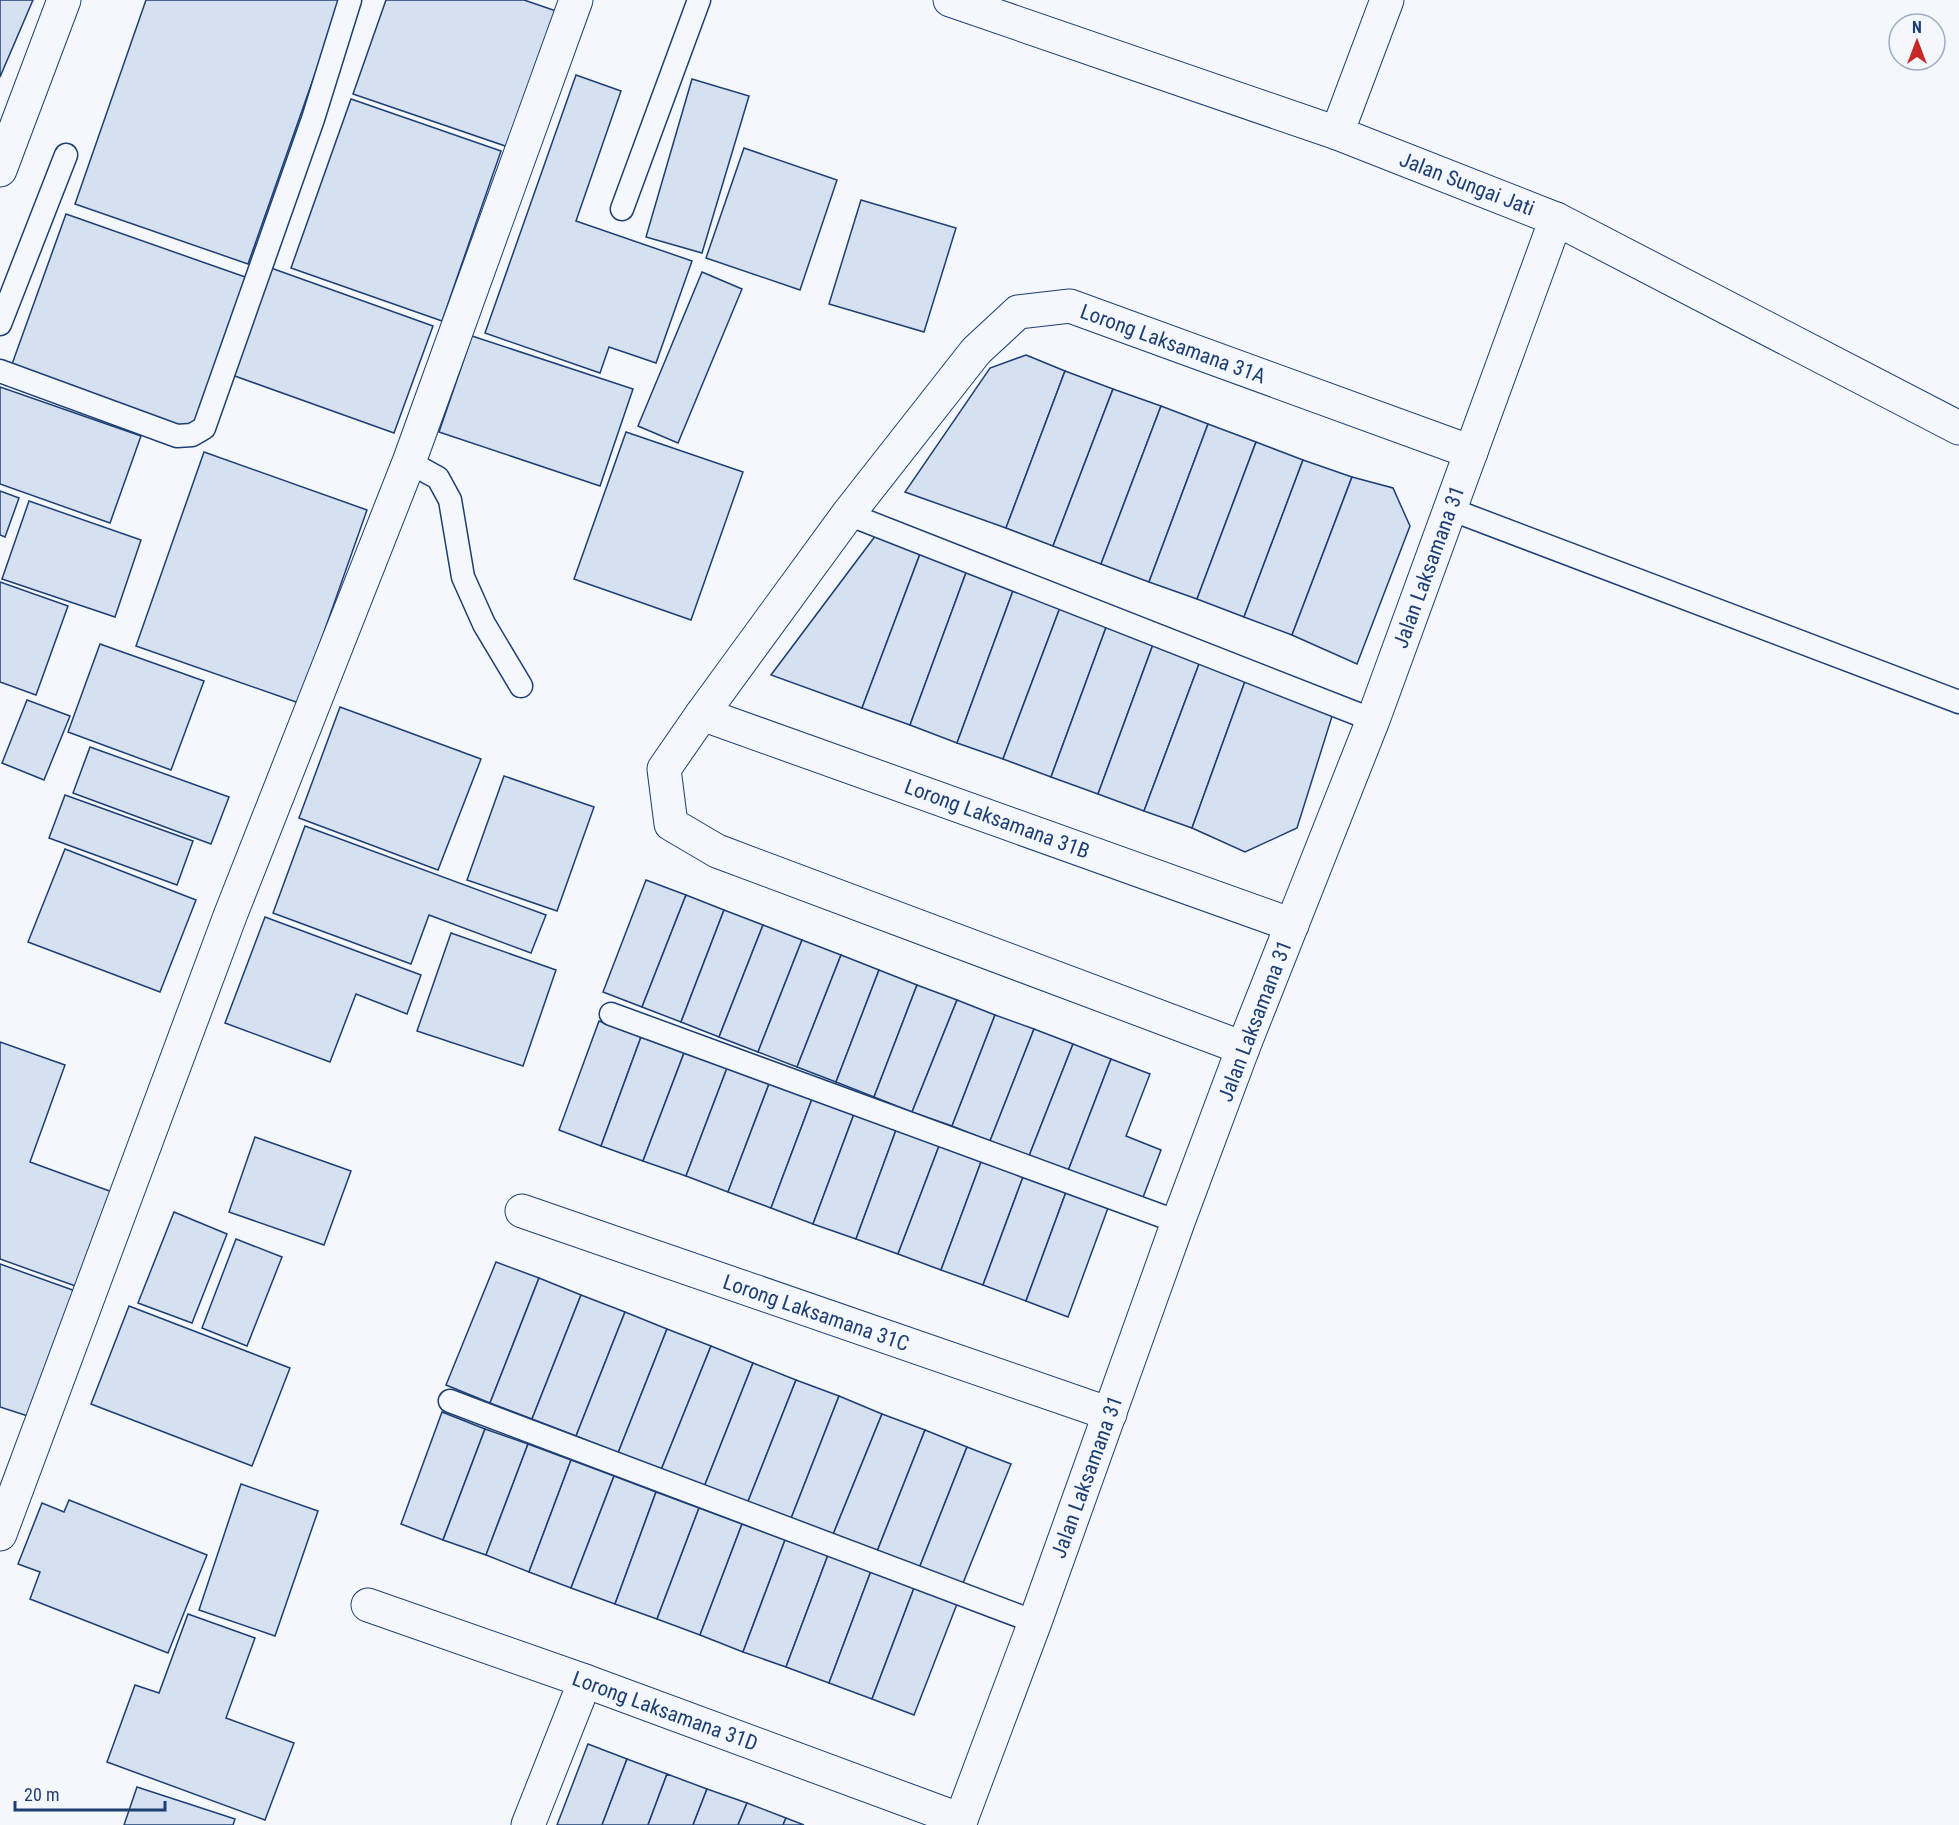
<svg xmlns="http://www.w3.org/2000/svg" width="1959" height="1825" font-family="'Roboto Condensed',sans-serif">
  <rect width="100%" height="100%" fill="#f4f7fb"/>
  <g fill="#d5e0f0" stroke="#1d3f73" stroke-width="1.5">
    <polygon points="0,0 33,0 0,77"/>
    <polygon points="146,0 341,0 248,264 75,204"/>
    <polygon points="386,0 524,0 559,12 511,148 353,94"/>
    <polygon points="576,75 621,91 576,221 692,261 656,363 609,347 600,373 485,333"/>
    <polygon points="692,79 749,96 702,253 646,237"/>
    <polygon points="351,99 501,151 442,321 291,268"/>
    <polygon points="744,148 837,180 800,290 706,258"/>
    <polygon points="861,200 956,228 924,332 829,304"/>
    <polygon points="66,214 248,278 193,431 11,367"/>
    <polygon points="271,268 433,326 394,433 232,375"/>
    <polygon points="702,272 742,289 678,443 638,426"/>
    <polygon points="472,336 633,389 600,486 439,432"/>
    <polygon points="1026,355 1065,371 1006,528 905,492 990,368"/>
    <polygon points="1065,371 1113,389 1053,546 1006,528"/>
    <polygon points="0,387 141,436 110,523 0,484"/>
    <polygon points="1113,389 1161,406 1101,564 1053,546"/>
    <polygon points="1161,406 1208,424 1149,582 1101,564"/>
    <polygon points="1208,424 1256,442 1197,599 1149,582"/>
    <polygon points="626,432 743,472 691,620 574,579"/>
    <polygon points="1256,442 1303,460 1244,617 1197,599"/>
    <polygon points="204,452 367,510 299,703 136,646"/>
    <polygon points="1303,460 1352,477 1292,635 1244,617"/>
    <polygon points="1352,477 1393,488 1410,526 1357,664 1292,635"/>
    <polygon points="0,491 19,498 5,537 0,535"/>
    <polygon points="29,501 141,540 115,617 2,579"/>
    <polygon points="876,535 920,554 862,708 771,675"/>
    <polygon points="920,554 967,570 910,725 862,708"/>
    <polygon points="967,570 1014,588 957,743 910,725"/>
    <polygon points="0,582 68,606 36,695 0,682"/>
    <polygon points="1014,588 1061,605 1003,759 957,743"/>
    <polygon points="1061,605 1108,622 1051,777 1003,759"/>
    <polygon points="1108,622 1155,639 1098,794 1051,777"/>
    <polygon points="1155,639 1202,656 1144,811 1098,794"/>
    <polygon points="100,644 204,681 171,770 68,732"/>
    <polygon points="1202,656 1248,673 1192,828 1144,811"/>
    <polygon points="1248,673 1334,710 1297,828 1245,852 1192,828"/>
    <polygon points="27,700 70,716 44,780 2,763"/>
    <polygon points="340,707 481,759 438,870 299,818"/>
    <polygon points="90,747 229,797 211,844 73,793"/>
    <polygon points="504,776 594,807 557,911 467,880"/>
    <polygon points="65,795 193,841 177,885 49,838"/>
    <polygon points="305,826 546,915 531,953 429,915 411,964 273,913"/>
    <polygon points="65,849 196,900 160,992 28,942"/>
    <polygon points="646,880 686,895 642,1007 603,992"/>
    <polygon points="686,895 724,910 681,1022 642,1007"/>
    <polygon points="724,910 763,925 719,1037 681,1022"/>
    <polygon points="265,917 421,975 407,1014 356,994 330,1062 225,1023"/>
    <polygon points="763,925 802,940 758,1052 719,1037"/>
    <polygon points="451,933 556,970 523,1066 417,1031"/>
    <polygon points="802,940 841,955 797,1067 758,1052"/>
    <polygon points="841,955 879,970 836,1082 797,1067"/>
    <polygon points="879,970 917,985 874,1097 836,1082"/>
    <polygon points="917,985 957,1000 912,1112 874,1097"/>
    <polygon points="957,1000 995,1015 952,1126 912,1112"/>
    <polygon points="995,1015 1034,1029 990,1141 952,1126"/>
    <polygon points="599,1021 641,1037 601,1146 559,1130"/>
    <polygon points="1034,1029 1073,1044 1029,1156 990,1141"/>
    <polygon points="641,1037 684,1053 643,1161 601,1146"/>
    <polygon points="0,1042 65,1065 30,1162 115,1193 81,1288 0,1259"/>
    <polygon points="1073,1044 1111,1059 1068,1171 1029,1156"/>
    <polygon points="684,1053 727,1068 686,1176 643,1161"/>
    <polygon points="1111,1059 1150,1074 1126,1136 1161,1150 1142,1200 1068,1171"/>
    <polygon points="727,1068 769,1084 728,1192 686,1176"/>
    <polygon points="769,1084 812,1099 771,1208 728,1192"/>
    <polygon points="812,1099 854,1114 813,1224 771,1208"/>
    <polygon points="854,1114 896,1130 856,1239 813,1224"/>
    <polygon points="896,1130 939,1146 898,1254 856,1239"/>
    <polygon points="255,1137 351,1171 324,1245 229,1212"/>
    <polygon points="939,1146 981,1162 941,1270 898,1254"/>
    <polygon points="981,1162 1023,1177 983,1285 941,1270"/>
    <polygon points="1023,1177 1066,1192 1026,1301 983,1285"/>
    <polygon points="1066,1192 1108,1208 1068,1317 1026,1301"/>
    <polygon points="174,1212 227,1234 192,1323 138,1303"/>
    <polygon points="236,1239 282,1257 247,1346 202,1328"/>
    <polygon points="496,1262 539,1278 490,1403 446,1385"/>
    <polygon points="0,1264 81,1293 37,1419 0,1407"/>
    <polygon points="539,1278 581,1295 532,1419 490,1403"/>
    <polygon points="581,1295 625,1312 576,1436 532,1419"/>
    <polygon points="129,1306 290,1368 252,1466 91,1404"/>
    <polygon points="625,1312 667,1329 618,1453 576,1436"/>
    <polygon points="667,1329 711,1346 661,1470 618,1453"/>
    <polygon points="711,1346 753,1363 704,1487 661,1470"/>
    <polygon points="753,1363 796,1380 747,1504 704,1487"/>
    <polygon points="796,1380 839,1396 790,1521 747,1504"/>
    <polygon points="839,1396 882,1414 832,1537 790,1521"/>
    <polygon points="442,1412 485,1429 443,1540 401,1524"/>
    <polygon points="882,1414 925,1430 876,1554 832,1537"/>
    <polygon points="485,1429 528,1444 486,1555 443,1540"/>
    <polygon points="925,1430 967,1447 918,1571 876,1554"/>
    <polygon points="528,1444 571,1460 529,1572 486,1555"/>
    <polygon points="967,1447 1011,1464 961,1588 918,1571"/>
    <polygon points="571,1460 614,1476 571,1588 529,1572"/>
    <polygon points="614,1476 656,1492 615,1604 571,1588"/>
    <polygon points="241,1484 318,1511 275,1636 199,1610"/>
    <polygon points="656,1492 699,1508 657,1619 615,1604"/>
    <polygon points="69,1500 207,1555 168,1653 30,1599 40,1572 18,1564 42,1503 64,1512"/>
    <polygon points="699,1508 742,1524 700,1635 657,1619"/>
    <polygon points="742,1524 785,1540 743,1652 700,1635"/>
    <polygon points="785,1540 828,1555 786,1667 743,1652"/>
    <polygon points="828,1555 871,1571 829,1683 786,1667"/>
    <polygon points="871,1571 914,1588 872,1699 829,1683"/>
    <polygon points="914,1588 957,1604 914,1715 872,1699"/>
    <polygon points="188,1614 255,1638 226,1718 294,1743 265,1820 107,1762 135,1685 159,1693"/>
    <polygon points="588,1744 627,1759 602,1825 557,1825"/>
    <polygon points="627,1759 667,1774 648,1825 602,1825"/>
    <polygon points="667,1774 707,1789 693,1825 648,1825"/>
    <polygon points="137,1787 235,1819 233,1825 124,1825"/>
    <polygon points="707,1789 747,1803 738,1825 693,1825"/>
    <polygon points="747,1803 786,1818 783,1825 738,1825"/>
    <polygon points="786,1818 804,1825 783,1825"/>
  </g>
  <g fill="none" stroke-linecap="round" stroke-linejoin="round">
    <g stroke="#1d3f73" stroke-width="25">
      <g id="service">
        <polyline points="622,209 699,0"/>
        <polyline points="0,324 66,155"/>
        <polyline points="0,371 177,436 192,435 204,428 313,119 350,0"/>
        <polyline points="409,462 438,478 450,500 463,577 484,624 521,686"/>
        <polyline points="1450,509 1959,702"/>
        <polyline points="848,514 1373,720"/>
        <polyline points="611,1014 1178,1222"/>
        <polyline points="450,1401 1035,1622"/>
      </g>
    </g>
    <g stroke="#1d3f73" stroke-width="35">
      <g id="minor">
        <polyline points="1337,133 1387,0"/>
        <polyline points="0,170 64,0"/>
        <polyline points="702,714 1292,925"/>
        <polyline points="1243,1048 717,851 671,824 664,769 702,714 848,514 976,351 1018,312 1070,306 1471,452"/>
        <polyline points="522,1211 1110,1414"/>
        <polyline points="0,1534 230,916 409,462 576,0"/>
        <polyline points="368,1605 585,1681 961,1820"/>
        <polyline points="528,1825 585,1681"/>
        <polyline points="959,1825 1035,1622 1178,1222 1243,1048 1373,720 1556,219"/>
      </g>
    </g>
    <g stroke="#1d3f73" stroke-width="35">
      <polyline id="secondary" points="950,0 1337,133 1556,219 1959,428"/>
    </g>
    <use href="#service" stroke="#f4f7fb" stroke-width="22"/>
    <use href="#minor" stroke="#f4f7fb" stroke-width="33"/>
    <use href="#secondary" stroke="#f4f7fb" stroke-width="33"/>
  </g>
  <g text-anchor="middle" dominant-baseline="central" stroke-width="4.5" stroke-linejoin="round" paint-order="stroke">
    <g font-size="21" fill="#1d3f73" stroke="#f4f7fb">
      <text transform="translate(1467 184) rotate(21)">Jalan Sungai Jati</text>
      <text transform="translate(1173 344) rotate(20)">Lorong Laksamana 31A</text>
      <text transform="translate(1429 567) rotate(-70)">Jalan Laksamana 31</text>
      <text transform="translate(997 819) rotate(20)">Lorong Laksamana 31B</text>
      <text transform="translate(1255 1021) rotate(-69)">Jalan Laksamana 31</text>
      <text transform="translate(816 1313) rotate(19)">Lorong Laksamana 31C</text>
      <text transform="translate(1087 1477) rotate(-70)">Jalan Laksamana 31</text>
      <text transform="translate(665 1711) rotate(20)">Lorong Laksamana 31D</text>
    </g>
  </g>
  <g transform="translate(1917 42)"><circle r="28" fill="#f4f7fb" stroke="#9eadc5" stroke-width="1.5"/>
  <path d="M0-4.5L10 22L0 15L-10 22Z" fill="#c62828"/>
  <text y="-9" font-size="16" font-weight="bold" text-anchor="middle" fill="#1d3f73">N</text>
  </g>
  <path d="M15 1801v9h150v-9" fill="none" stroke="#1d3f73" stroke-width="3"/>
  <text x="24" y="1801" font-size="18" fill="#1d3f73" stroke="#f4f7fb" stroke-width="4.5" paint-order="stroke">20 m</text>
</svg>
